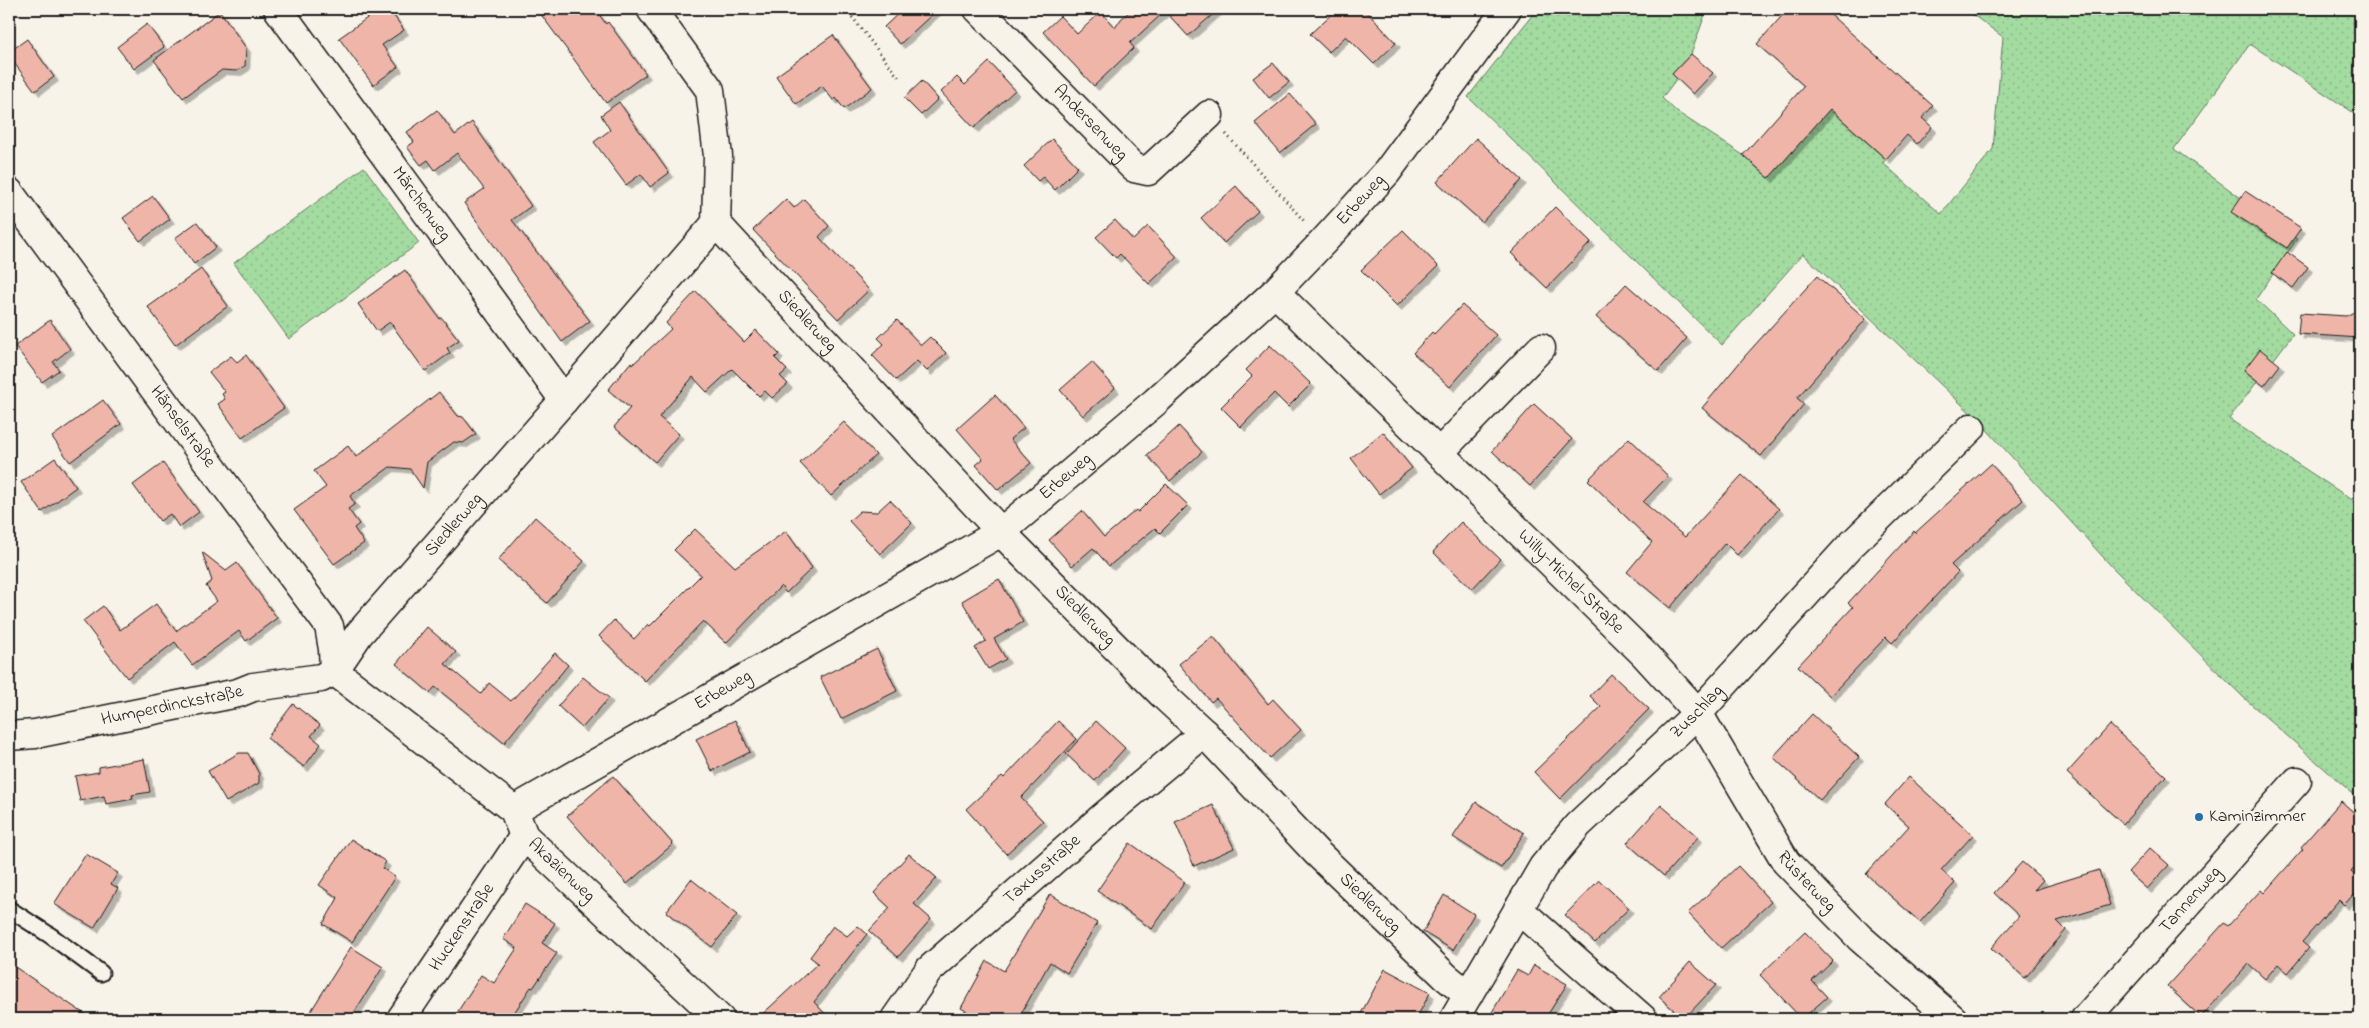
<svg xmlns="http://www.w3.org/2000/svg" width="2369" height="1028" font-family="'Indie Flower',sans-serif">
  <defs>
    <pattern id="grass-dots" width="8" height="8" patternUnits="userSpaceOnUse" patternTransform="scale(1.25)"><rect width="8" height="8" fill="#a3dba0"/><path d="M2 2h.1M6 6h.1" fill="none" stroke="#8cbb89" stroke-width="1.8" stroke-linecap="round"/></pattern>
    <filter id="shadow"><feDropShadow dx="4.5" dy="4.5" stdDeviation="0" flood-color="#0004"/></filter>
  </defs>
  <rect width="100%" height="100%" fill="#f7f3e8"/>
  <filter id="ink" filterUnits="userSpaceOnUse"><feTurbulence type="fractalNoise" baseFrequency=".02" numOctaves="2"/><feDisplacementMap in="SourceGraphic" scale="10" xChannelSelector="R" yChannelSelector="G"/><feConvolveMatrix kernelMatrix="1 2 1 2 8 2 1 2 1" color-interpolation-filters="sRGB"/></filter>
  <g filter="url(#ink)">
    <g fill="url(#grass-dots)" stroke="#607c5e">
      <polygon points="1537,9 1707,9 1691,54 1672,74 1677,78 1662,98 1677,112 1743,155 1769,177 1830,109 1886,159 1883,163 1941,214 1993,149 2003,37 1965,9 2360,9 2360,117 2250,44 2174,149 2297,239 2256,299 2293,334 2229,419 2360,505 2360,800 2243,697 2114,569 1978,420 1803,254 1722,345 1468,97"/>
      <polygon points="364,167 419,243 289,339 234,263"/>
    </g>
    <g fill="#efb5a9" stroke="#1c1c1c" filter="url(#shadow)">
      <polygon points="380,9 389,9 404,30 382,45 398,67 373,85 339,38"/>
      <polygon points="537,9 595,9 606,24 608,22 646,74 606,103"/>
      <polygon points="903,9 938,9 900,44 884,27"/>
      <polygon points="1132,9 1219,9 1188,36 1165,11 1130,43 1134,48 1094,86 1043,32 1060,16 1077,34 1101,12 1115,28 1121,19"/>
      <polygon points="1337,9 1364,9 1396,43 1374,64 1346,36 1329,52 1310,34"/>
      <polygon points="1788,9 1824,9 1933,106 1922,118 1932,127 1917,144 1907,135 1886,159 1830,109 1769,178 1743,155 1804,86 1757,44"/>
      <polygon points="220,11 246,48 245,66 237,71 222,70 183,98 154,60"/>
      <polygon points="147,24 164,47 134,69 117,47"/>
      <polygon points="833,35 872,88 844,109 836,98 833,100 822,86 796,104 776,76"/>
      <polygon points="27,39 54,77 35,91 9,56 9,52"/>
      <polygon points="1691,54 1713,73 1693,94 1672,74"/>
      <polygon points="989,62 1015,90 974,128 941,92 957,77 965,85"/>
      <polygon points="1273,63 1289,82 1269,98 1253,78"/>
      <polygon points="922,81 938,99 921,115 904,98"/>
      <polygon points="1290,94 1316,124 1280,153 1255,123"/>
      <polygon points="619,102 669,173 650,187 641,174 626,185 594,142 610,130 601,115"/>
      <polygon points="437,110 455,135 472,122 531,206 512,220 590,321 562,342 464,203 484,189 457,153 435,170 428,160 421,165 407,147 414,142 407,132"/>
      <polygon points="1476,138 1522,180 1482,222 1437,182"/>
      <polygon points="1052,139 1078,167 1055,190 1043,177 1038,181 1024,166"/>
      <polygon points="1236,186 1258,211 1224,243 1201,218"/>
      <polygon points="2245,191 2301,228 2287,248 2231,212"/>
      <polygon points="153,196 170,219 140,241 123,218"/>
      <polygon points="786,199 794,208 804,199 829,226 819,237 869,290 838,319 753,230"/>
      <polygon points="1555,207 1591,242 1547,288 1511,253"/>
      <polygon points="1115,220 1133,240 1148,226 1177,257 1149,284 1120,254 1116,258 1096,237"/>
      <polygon points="197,222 216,247 194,264 175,238"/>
      <polygon points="1403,230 1438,266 1397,306 1361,270"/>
      <polygon points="2287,252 2308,267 2293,288 2272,273"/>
      <polygon points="201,269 228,306 175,345 148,307"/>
      <polygon points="405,270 440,319 442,318 459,340 447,348 450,353 425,371 390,322 377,331 358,304"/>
      <polygon points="1817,276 1866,319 1797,398 1804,404 1761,456 1702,408 1745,356"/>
      <polygon points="1626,284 1687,338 1658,371 1596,317"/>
      <polygon points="696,291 744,342 756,330 779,354 775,358 787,370 780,376 788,384 772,398 765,391 759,396 732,369 707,392 693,377 659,417 679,434 655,462 614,427 630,408 608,390 631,362 633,364 671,329 666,323"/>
      <polygon points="1462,305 1496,335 1450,387 1413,353 1432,332 1434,334"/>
      <polygon points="2360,309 2360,338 2298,334 2300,313 2346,316"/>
      <polygon points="50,320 70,349 53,362 59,370 42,382 15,346"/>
      <polygon points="897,320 921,345 930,337 946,353 927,371 917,361 896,380 872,355 884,344 878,338"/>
      <polygon points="1270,345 1311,384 1288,407 1274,393 1241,427 1221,407 1252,376 1246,370"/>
      <polygon points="2260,349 2280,365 2264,386 2244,370"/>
      <polygon points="246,355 284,408 242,438 218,404 225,399 222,394 225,392 209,372 231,356 237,362"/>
      <polygon points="1092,362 1115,388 1083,416 1060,390"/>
      <polygon points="439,392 458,416 463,417 476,434 463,443 454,442 427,462 423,488 410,469 390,467 350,496 355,504 348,509 359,524 354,528 364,543 334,564 294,510 326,487 314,471 348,446 356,457"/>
      <polygon points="995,395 1024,428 1010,439 1031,463 998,490 976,465 983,459 957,429"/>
      <polygon points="103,400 121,424 70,462 52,437"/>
      <polygon points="1534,404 1572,439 1530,486 1492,451"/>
      <polygon points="844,422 876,455 831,496 800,463"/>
      <polygon points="1179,426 1202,452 1170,481 1147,455"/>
      <polygon points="1383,432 1412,468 1379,494 1351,458"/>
      <polygon points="1629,438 1668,476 1643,502 1685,537 1742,475 1779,509 1737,555 1725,543 1670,608 1627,572 1652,542 1588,480"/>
      <polygon points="55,458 76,487 42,512 21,482"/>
      <polygon points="163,463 199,512 179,527 170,514 160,521 133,485"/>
      <polygon points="1991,464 2023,500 1951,565 1958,572 1892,643 1886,637 1830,696 1798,666 1853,607 1848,603 1914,531 1915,533"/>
      <polygon points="1166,484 1188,505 1160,533 1155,528 1109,566 1093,548 1072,566 1049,540 1082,511 1104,537 1136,510 1138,512"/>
      <polygon points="890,500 912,523 880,554 849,521 860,511 877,512"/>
      <polygon points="535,517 584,561 547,603 498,560"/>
      <polygon points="1461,522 1500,559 1472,589 1433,552"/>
      <polygon points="695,529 735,567 786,531 812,568 786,593 781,586 726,643 703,621 645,681 599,636 614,620 634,639 648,624 650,626 701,575 674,550"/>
      <polygon points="202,552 226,571 237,563 277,618 246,641 239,631 192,665 175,642 127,678 83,621 103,606 120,630 156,604 176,631 217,601 206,586 212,581"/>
      <polygon points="999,579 1023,622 994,639 1006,659 988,669 975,648 986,641 962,601"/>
      <polygon points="427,627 456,652 445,664 481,694 489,683 511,701 555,653 568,665 504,743 435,687 430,693 396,664"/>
      <polygon points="1213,636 1268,704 1273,699 1301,730 1270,758 1216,698 1211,702 1179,664"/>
      <polygon points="877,649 897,691 841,719 820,677"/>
      <polygon points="1611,674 1649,709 1560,799 1534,772 1601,707 1590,696"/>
      <polygon points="583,677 609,698 582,728 558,706"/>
      <polygon points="293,704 320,725 311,736 321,744 304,767 267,738"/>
      <polygon points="1812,714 1859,757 1820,800 1773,757"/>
      <polygon points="735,720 750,752 712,771 696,739"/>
      <polygon points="1058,721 1077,739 1021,798 1043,821 1006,854 966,809 1002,776 1004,778"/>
      <polygon points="1096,721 1125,748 1095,781 1066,754"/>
      <polygon points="2110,725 2166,776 2123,824 2067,773"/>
      <polygon points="239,753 248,753 259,774 259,783 226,802 208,771"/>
      <polygon points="144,759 150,792 132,795 133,799 106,804 104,796 80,801 75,776 99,772 99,767"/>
      <polygon points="613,776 673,844 627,884 567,816"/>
      <polygon points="1909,777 1973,835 1941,870 1955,883 1920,922 1866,874 1909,826 1885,804"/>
      <polygon points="2341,801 2360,818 2360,861 2351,872 2360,880 2360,896 2353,895 2344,905 2339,900 2302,942 2309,948 2288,973 2278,964 2265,979 2249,964 2201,1017 2167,986 2224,923 2228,926 2261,890 2264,893 2303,849 2301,847"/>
      <polygon points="1476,802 1524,833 1501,868 1453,837"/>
      <polygon points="1213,805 1234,848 1194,866 1175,822"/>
      <polygon points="1661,805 1698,837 1664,876 1627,843"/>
      <polygon points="351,839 386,862 382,868 395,877 352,942 323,924 338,898 319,885"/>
      <polygon points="1130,843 1185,882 1152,929 1097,891"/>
      <polygon points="2150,848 2169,865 2147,889 2128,872"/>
      <polygon points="86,854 118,873 111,884 118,888 94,928 54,904"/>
      <polygon points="909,854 937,878 914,904 931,919 898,957 869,931 890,908 874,893"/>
      <polygon points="2022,862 2043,880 2034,890 2099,870 2110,905 2057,921 2066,930 2025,978 1991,948 2019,916 1994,893"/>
      <polygon points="1738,866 1771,902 1721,948 1688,913"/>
      <polygon points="691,879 737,915 712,947 666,912"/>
      <polygon points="1599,880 1629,908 1595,943 1565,915"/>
      <polygon points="1050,894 1097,923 1067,973 1050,962 1018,1019 979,1019 961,1008 987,961 1004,971"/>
      <polygon points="1444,895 1474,914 1453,950 1423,932"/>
      <polygon points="525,904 555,923 542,943 557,953 533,988 531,987 510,1019 453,1019 481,975 494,983 517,948 503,939"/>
      <polygon points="833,926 847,936 858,926 867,934 814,1002 830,1019 757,1019 818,963 810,957"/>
      <polygon points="1805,932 1833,961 1812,981 1827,997 1802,1019 1760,975"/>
      <polygon points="351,947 383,967 350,1019 306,1019"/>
      <polygon points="1690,962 1716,985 1684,1019 1659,997"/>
      <polygon points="9,963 92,1019 9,1019"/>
      <polygon points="1534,965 1567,984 1545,1019 1488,1019 1517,970 1528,976"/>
      <polygon points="1385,969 1430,993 1416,1019 1358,1019"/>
    </g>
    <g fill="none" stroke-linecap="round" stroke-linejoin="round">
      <g stroke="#1c1c1c" stroke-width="19">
        <polyline id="service" points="9,909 51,936 101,973"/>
      </g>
      <g stroke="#1c1c1c" stroke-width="31">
        <g id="minor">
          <path id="s1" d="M 278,9 L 564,400"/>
          <path id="s2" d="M 978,9 L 1134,168 L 1148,171 L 1209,115"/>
          <path id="s3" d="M 9,192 L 329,626 L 333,649 L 334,671"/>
          <path id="s4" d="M 716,223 L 1001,532 L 1163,695 L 1204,733 L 1317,853 L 1446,977 L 1468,995"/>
          <path id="s5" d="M 1275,292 L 1645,655 L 1698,713 L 1786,862 L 1860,938 L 1953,1019"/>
          <polyline points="1439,453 1541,348"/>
          <path id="s6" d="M 334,671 L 514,810 L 524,836 L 720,1019"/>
          <path id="s7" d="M 9,736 L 35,734 L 238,693 L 253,687 L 321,678 L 334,671 L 359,634 L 564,400 L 716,223 L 718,156 L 710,90 L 651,9"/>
          <path id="s8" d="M 514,810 L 1001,532 L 1155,402 L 1275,292 L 1323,242 L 1387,172 L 1507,9"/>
          <polyline points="1518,909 1643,1019"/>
          <path id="s9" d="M 401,1019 L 524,836"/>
          <path id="s10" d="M 895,1019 L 929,970 L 1104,816 L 1204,733"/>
          <path id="s11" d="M 1454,1019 L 1543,867 L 1578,825 L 1698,713 L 1849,547 L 1971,428"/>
          <path id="s12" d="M 2085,1019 L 2297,781"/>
        </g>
      </g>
      <g stroke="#1c1c1c" stroke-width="3" stroke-dasharray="1 4" stroke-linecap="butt">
        <polyline points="846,9 899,78"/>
        <polyline points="1226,134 1304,221"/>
      </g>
      <use href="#service" stroke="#f7f3e8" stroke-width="15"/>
      <use href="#minor" stroke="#f7f3e8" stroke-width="28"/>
    </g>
  </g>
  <circle fill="#1f6fb2" stroke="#f7f3e8" stroke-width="2" cx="2199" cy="817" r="5"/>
  <g text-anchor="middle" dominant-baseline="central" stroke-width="5" stroke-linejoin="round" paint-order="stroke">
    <g font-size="18" fill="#1c1c1c" stroke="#f7f3e8">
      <text stroke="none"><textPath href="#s2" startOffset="160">Andersenweg</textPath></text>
      <text stroke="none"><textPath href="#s8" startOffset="1051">Erbeweg</textPath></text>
      <text stroke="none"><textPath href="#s1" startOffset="242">Märchenweg</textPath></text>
      <text stroke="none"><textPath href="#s4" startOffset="134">Siedlerweg</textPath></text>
      <text stroke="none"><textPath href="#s3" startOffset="292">Hänselstraße</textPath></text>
      <text stroke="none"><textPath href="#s8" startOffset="646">Erbeweg</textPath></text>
      <text stroke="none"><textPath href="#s7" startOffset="522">Siedlerweg</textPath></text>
      <text stroke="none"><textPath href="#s5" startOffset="414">Willy-Michel-Straße</textPath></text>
      <text stroke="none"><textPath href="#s4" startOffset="539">Siedlerweg</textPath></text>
      <text stroke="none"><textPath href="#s8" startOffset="241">Erbeweg</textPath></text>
      <text stroke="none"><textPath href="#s7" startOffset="166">Humperdinckstraße</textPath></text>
      <text stroke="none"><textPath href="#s11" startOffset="395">Zuschlag</textPath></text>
      <text stroke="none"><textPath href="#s10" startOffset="211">Taxusstraße</textPath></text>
      <text stroke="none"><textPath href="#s6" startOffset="306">Akazienweg</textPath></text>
      <text stroke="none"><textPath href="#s5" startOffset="798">Rüsterweg</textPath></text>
      <text stroke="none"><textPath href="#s12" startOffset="159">Tannenweg</textPath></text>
      <text stroke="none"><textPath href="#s4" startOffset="944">Siedlerweg</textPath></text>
      <text stroke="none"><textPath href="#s9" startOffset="110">Huckenstraße</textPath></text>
    </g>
    <g font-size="18" fill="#1c1c1c" stroke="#f7f3e8" text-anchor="start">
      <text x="2209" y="817">Kaminzimmer</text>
    </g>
  </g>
  <rect width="2369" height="1028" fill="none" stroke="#f7f3e8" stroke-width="30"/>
  <rect x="15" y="15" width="2339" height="998" fill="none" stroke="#1c1c1c" stroke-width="2" filter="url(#ink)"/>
</svg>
